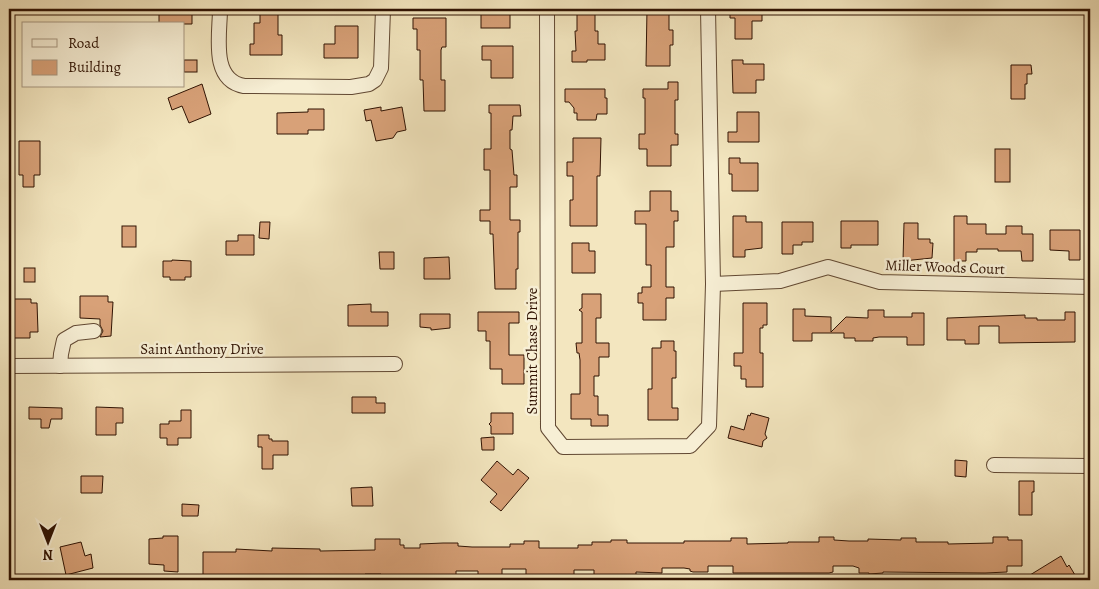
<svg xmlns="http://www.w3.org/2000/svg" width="1099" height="589" font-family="Alegreya,serif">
  <rect width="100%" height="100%" fill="#f3e6bf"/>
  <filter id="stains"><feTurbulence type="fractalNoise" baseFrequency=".004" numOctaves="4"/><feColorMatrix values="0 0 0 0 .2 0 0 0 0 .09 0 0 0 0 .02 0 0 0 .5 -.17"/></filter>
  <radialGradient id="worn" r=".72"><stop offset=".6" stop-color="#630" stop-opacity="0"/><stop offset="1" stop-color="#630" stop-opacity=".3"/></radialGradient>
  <g fill="#d8a178" stroke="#301303">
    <polygon points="171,9 191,9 191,11 192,11 192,24 159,24 159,12 171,11"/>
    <polygon points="260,9 278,9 278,35 282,35 282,55 250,55 250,44 254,44 254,23 260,23"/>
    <rect x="481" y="9" width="29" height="19"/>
    <polygon points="577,9 595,9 595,31 598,31 598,44 605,44 605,60 587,60 587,62 572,62 572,51 576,51 575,31 577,31"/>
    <polygon points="647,9 669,9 669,30 673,30 673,45 670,45 670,66 646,66"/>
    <polygon points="730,9 762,9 762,21 752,21 752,39 735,39 735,18 730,18"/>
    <polygon points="413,18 446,18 446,47 442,47 441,50 441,80 445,80 445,111 424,111 423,80 420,80 420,50 417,50 417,29 413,29"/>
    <polygon points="335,26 358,26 358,58 324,58 324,44 335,44"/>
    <polygon points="482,46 513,46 513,78 491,78 491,60 482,60"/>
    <rect x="184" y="60" width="13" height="12"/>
    <polygon points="732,60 743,60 743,64 764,64 764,80 756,80 756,93 733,93"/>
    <polygon points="1011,65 1031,65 1032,74 1027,74 1027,84 1025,84 1025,99 1011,99"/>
    <polygon points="668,82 678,82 678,100 675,100 675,134 678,134 678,145 671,145 671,166 647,166 647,149 639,149 639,134 645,134 645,98 643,98 643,89 668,89"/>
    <polygon points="202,84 211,114 189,123 182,106 172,110 168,98"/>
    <polygon points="565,89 605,89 605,98 607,98 607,114 597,114 596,120 577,120 577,113 574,113 574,108 569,102 565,102"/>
    <polygon points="489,105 520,105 521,116 513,116 512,130 510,130 510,149 512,150 514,175 517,175 517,187 510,187 510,220 520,220 520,232 518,232 518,269 516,269 516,289 495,289 493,234 490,234 490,221 480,221 480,210 490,210 490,170 484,170 484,149 491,149 491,113 489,113"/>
    <polygon points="381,107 381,111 402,107 406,130 397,132 393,138 376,141 371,120 366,121 364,110"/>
    <polygon points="308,109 324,109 324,130 308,130 308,134 277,134 277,113 308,112"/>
    <polygon points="737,112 759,112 759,142 728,142 728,132 737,132"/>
    <polygon points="573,138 601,138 600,176 597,176 597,226 570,226 570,200 573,200 573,176 567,176 567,162 573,162"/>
    <polygon points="19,141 40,141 40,175 34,175 34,187 23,187 23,175 19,175"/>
    <rect x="995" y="149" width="15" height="33"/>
    <polygon points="729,158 740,158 740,163 758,163 758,191 732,191 732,174 729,174"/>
    <polygon points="650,191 671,191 671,211 678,211 678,221 674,221 674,247 666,247 666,287 674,287 674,298 666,298 666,320 643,320 643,303 638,303 638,293 642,293 642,287 651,287 651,265 646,265 646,224 635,224 635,211 650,211"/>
    <polygon points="733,216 746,216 746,222 762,222 762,248 745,250 745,257 733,257"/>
    <polygon points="954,216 967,216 967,224 986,224 986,234 1006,234 1006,226 1022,226 1022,234 1033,234 1033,261 1022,261 1021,251 998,251 998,249 977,249 977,252 966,252 966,261 954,261"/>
    <polygon points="841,221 878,221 878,245 851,245 851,248 841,248"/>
    <polygon points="260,222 270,222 269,239 259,238"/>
    <polygon points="782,222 813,222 813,242 802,242 802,245 793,245 793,254 782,254"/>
    <polygon points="904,223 918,223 918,239 930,239 930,243 933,243 932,258 903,261"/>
    <rect x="122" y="226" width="14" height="21"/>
    <polygon points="1050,230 1080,230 1080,260 1069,260 1069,251 1050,250"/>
    <polygon points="238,235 254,235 254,255 226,255 226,241 238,241"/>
    <polygon points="572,243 589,243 589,251 595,251 595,273 572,273"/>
    <polygon points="379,252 394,252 394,269 380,269"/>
    <polygon points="449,257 450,279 424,279 424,258"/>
    <polygon points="172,260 191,261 191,277 185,277 185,280 170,280 170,277 163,277 163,261 172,261"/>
    <rect x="24" y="268" width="11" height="14"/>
    <polygon points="582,294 601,294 601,318 596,318 596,343 609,343 609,357 599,357 599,376 594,376 594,396 598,396 598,415 608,415 608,426 591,426 591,419 571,419 571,394 580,394 580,360 579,353 577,353 576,343 582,343 582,312 579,310 582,308"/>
    <polygon points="80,296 108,296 108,302 113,302 111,336 100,337 103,331 100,325 100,319 80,318"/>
    <polygon points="9,299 31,299 31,303 37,303 38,332 30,332 30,338 14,338 14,336 9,336"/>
    <polygon points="743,303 767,303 767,325 763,325 763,328 760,328 760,353 763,353 763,387 746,387 746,379 741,379 741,366 734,366 734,353 743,353"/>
    <polygon points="371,304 371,312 388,312 388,326 348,326 348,305"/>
    <polygon points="793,309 805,309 805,316 831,317 831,332 846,317 868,318 868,310 884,310 884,317 912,317 912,313 924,313 924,345 907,345 907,337 879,337 873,338 873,341 855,341 855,338 844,338 844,333 812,333 812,341 793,341"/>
    <polygon points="478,312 519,312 519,323 509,323 509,355 524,355 524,384 502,384 502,369 490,369 490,341 486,341 486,331 478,331"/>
    <polygon points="1065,312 1075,312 1075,342 999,343 999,326 979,326 979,344 965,344 965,340 947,340 947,318 949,318 1025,315 1025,318 1037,318 1037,320 1065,320"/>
    <polygon points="420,314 450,314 450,328 431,330 431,328 420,327"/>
    <polygon points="661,341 674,341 674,351 676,351 676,378 672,378 672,408 678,408 678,420 648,420 648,389 652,389 652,348 661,348"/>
    <polygon points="352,397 376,397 376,403 385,403 385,413 352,413"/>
    <polygon points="29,407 62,408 62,419 51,419 49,428 41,428 41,419 29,419"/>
    <polygon points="96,407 123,408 123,423 116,423 116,435 96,435"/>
    <polygon points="181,410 191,410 191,438 178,438 178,445 167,445 167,438 160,438 160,424 169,424 169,421 181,421"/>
    <polygon points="491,413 513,413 513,434 491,434 491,426 489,424 491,422"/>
    <polygon points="751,413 769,418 765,434 767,438 763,441 762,447 728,438 731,426 744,430 748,415 750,416"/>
    <polygon points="258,435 269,435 269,439 272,439 272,441 288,441 288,455 273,455 273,469 262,469 262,447 258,447"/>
    <polygon points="494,437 494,450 482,450 481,438"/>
    <polygon points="955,460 967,461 966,477 955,476"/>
    <polygon points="497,461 513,475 518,469 529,478 501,511 490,502 497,494 481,480"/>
    <polygon points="81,476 103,476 102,493 81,493"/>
    <polygon points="1019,481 1034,481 1034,492 1032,492 1032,515 1019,515"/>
    <polygon points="372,487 373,506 352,506 351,488"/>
    <polygon points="182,504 199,505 198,516 182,516"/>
    <polygon points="163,536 178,536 178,572 164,571 164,565 149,564 149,539 163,538"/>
    <polygon points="819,537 834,537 834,540 849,541 868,541 868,539 901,540 901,538 916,538 916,542 948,542 948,544 993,543 993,537 1008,537 1008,540 1022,540 1022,566 1007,566 1007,572 985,573 883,572 883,573 869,574 869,573 859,573 859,568 853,566 833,566 833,572 829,573 733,573 733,566 708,566 708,572 693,572 690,571 690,569 684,568 662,568 662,573 636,572 636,575 608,575 608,577 594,576 594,570 574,570 574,577 545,577 526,576 526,569 502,569 502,576 478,576 478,571 456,571 456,578 452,578 404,577 404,579 390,579 381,578 381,574 365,574 365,580 349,580 340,577 318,577 318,580 304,580 304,577 286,577 286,580 272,580 272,578 250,578 250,580 203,580 203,552 236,552 236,549 272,551 272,548 320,549 320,551 375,550 375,539 400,539 400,545 404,545 404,548 420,548 420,544 443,543 458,543 458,546 472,547 510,547 510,544 524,544 524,541 539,541 539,548 578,548 578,545 592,545 592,542 611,542 611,540 627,540 627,543 684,543 684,541 731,541 731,538 747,538 747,544 788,543 788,542 819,542"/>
    <polygon points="81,542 85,556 91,554 93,568 66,575 60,547"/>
    <polygon points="1061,556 1067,567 1069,565 1078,580 1033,580 1030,575"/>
  </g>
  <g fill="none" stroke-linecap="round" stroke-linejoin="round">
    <g stroke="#614832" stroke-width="16">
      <g id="minor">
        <path d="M 220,9 C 220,34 210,80 244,86 L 351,87 L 369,84 L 375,80 L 381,68 L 383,9"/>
        <polyline points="547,9 548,428 563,447 690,446 709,426 713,284 708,9"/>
        <polyline points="713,284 780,281 828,267 880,282 1090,287"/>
        <polyline points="9,366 395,364"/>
        <polyline points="60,366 61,354 64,340 76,333 94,331"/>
        <polyline points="994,465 1090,466"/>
      </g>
    </g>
    <use href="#minor" stroke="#f7efd5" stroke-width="14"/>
  </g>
  <g text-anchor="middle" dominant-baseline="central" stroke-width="5" stroke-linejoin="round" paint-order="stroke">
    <g font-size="15" fill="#301303" stroke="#f7efd5">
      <text transform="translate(945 267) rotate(2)">Miller Woods Court</text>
      <text x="202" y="349">Saint Anthony Drive</text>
      <text transform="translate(532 351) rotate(-90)">Summit Chase Drive</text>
    </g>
  </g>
  <rect width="1099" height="589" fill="none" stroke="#f3e6bf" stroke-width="30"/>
  <rect x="10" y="10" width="1079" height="569" fill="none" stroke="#301303" stroke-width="2.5"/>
  <rect x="15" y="15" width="1069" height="559" fill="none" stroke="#301303"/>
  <rect x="22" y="22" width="162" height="65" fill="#f7efd5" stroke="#a79781"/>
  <rect x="32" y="39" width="25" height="8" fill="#f7efd5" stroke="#a79781"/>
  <text x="68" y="48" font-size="15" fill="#301303">Road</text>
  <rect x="32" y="60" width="25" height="15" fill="#d8a178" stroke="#a79781"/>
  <text x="68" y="72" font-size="15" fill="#301303">Building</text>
  <g transform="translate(48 542) rotate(180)" stroke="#f7efd5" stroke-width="4" paint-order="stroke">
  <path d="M0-4L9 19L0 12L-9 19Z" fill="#301303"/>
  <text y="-8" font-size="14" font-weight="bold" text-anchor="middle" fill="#301303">N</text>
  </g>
  <rect width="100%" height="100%" filter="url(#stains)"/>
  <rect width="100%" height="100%" fill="url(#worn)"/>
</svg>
